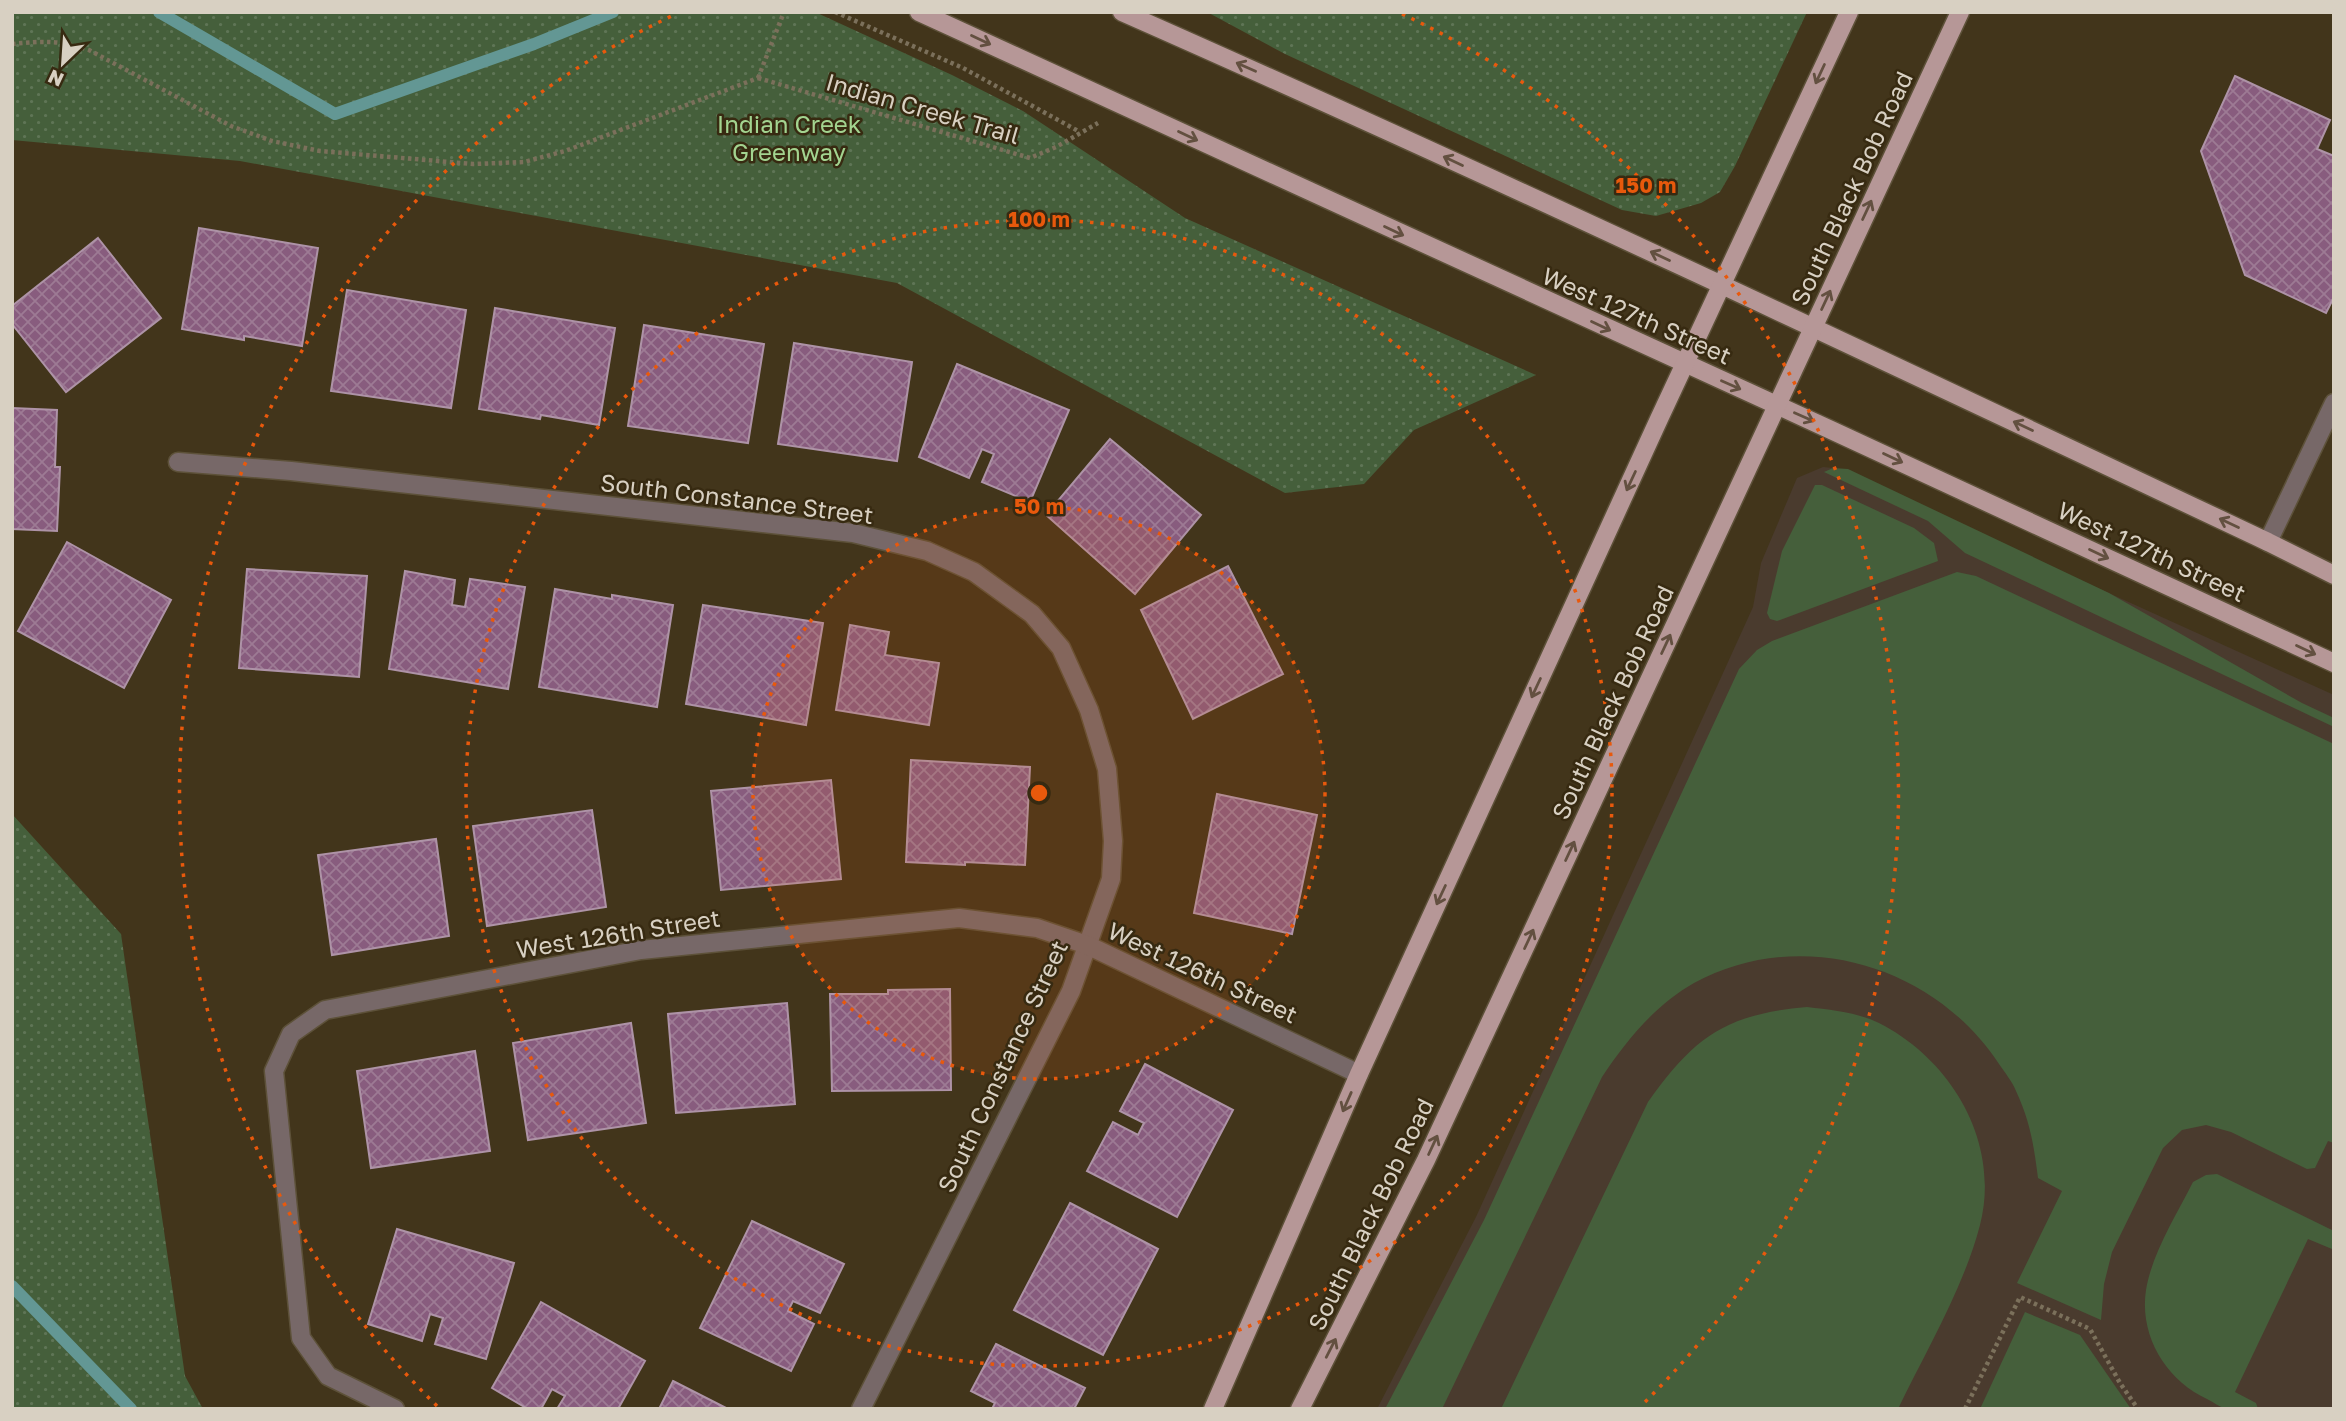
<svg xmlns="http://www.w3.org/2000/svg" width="2346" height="1421" font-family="'Golos Text',sans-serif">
  <defs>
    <pattern id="park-dots" width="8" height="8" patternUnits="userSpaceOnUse" patternTransform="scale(1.75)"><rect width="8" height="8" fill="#455f3b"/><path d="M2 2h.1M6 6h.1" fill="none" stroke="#5f7556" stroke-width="1.8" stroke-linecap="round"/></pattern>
    <pattern id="building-cross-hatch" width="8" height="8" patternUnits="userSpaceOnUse" patternTransform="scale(1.75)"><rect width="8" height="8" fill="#885c7e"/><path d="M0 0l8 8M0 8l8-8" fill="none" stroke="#9d7a94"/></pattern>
  </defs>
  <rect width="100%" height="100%" fill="#42351b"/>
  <polygon fill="#4a3b2e" points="1823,467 1833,468 2334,695 2334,1409 1377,1409 1476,1217 1753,607 1761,563 1797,478"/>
  <g fill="#455f3b">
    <polygon points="1833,468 1848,469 2109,593 2302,703 2334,718 2334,727 1965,553 1928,521 1824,472"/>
    <polygon points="1815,485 1822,485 1914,528 1934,543 1938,561 1777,621 1770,619 1767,613 1782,551"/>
    <path d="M 1957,572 L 1976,576 L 2334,744 L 2334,1143 L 2328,1141 L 2315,1168 L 2307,1169 L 2231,1132 L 2206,1125 L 2182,1130 L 2163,1148 L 2112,1252 L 2104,1284 L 2101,1320 L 2017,1283 L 2062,1191 L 2038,1178 C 2034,1146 2030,1121 2016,1091 C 2012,1081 2005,1073 1999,1064 C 1934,965 1801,925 1694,983 C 1655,1005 1626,1041 1602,1077 L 1442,1409 L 1385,1409 L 1484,1220 L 1739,669 L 1757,650 L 1772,641 Z"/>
    <path d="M 1807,1007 C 1832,1010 1856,1012 1879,1023 C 1952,1060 2001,1143 1980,1225 C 1964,1287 1926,1351 1898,1409 L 1501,1409 L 1648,1102 C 1694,1037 1726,1014 1807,1007 Z"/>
    <path d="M 2217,1174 L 2334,1231 L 2332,1249 L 2308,1239 L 2235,1392 L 2256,1403 L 2258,1409 C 2248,1409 2236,1411 2226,1409 C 2220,1407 2213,1402 2207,1399 C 2166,1380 2139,1336 2146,1290 C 2152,1253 2176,1216 2193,1182 L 2206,1175 Z"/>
    <polygon points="2025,1312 2080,1335 2131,1409 1980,1409"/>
  </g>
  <g fill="url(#park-dots)">
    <polygon points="12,12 815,12 952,75 1023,111 1185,218 1536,375 1414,430 1364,484 1285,493 897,283 240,161 12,140"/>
    <polygon points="1207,12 1807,12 1735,166 1720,192 1701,203 1656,216 1622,210 1285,54"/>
    <polygon points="12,814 121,934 185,1376 203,1409 12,1409"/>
  </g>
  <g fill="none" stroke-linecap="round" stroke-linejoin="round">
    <g stroke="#639794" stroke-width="12">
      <polyline points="159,12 335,114 534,44 613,12"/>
      <polyline points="12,1286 131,1409"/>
    </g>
  </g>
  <g fill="url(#building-cross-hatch)" stroke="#ae93a7" stroke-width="2">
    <polygon points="2235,76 2330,120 2317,149 2334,156 2334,297 2326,313 2245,275 2201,151"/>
    <polygon points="199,228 318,248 302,346 244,336 244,340 182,329"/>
    <polygon points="98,238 161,318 66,392 12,324 12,306"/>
    <polygon points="347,290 466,310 451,408 331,391"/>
    <polygon points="495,308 615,328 599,425 541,415 540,419 479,409"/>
    <polygon points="644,325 764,344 748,443 628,426"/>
    <polygon points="794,343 912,362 897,461 778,444"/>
    <polygon points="957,364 1069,410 1030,502 982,482 994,454 982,449 969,478 919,457"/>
    <polygon points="12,408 57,410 55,467 60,467 57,531 12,529"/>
    <polygon points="1110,439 1201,515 1135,594 1046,515"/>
    <polygon points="67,542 171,600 124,688 18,631"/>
    <polygon points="1228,566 1283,674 1193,719 1141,610"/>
    <polygon points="247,569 367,576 359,677 239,668"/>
    <polygon points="405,571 455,580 452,605 465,607 470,579 525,587 508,689 389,669"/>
    <polygon points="555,589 612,599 612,595 673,605 657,707 539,687"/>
    <polygon points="703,605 823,623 806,725 686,704"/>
    <polygon points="850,625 889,632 885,655 939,663 929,725 836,710"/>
    <polygon points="911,760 1030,767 1025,865 965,862 965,865 906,862"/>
    <polygon points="831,780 841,879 721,890 711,791"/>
    <polygon points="1217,794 1317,815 1292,934 1194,913"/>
    <polygon points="592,810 606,907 487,926 473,826"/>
    <polygon points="436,839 449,936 332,955 318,855"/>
    <polygon points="950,989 951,1090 832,1091 830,994 888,994 888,990"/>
    <polygon points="787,1003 795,1104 676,1113 668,1014"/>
    <polygon points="631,1023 646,1123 528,1140 513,1043"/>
    <polygon points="475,1051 490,1151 371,1168 357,1071"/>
    <polygon points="1145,1064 1233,1110 1177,1217 1087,1171 1113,1122 1138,1135 1144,1123 1120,1111"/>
    <polygon points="1070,1203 1158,1249 1103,1355 1014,1310"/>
    <polygon points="752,1221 844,1264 820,1313 793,1301 788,1311 814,1324 791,1371 700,1328"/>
    <polygon points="397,1229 514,1263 486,1359 435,1344 443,1318 430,1314 422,1341 368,1324"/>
    <polygon points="541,1302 645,1361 618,1409 557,1409 565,1396 552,1389 541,1409 528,1409 492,1388"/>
    <polygon points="996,1344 1085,1388 1074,1409 992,1409 995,1403 971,1391"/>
    <polygon points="673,1381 728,1409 659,1409"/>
  </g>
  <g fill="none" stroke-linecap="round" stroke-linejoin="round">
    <g stroke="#5d5139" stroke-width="21">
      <g id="minor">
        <polyline points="178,462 291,471 853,533 927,551 974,572 1032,614 1061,648 1089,710 1107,769 1113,841 1111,879 1071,991 861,1409"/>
        <polyline points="2268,542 2334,403"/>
        <polyline points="395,1409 328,1376 301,1338 274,1071 291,1034 325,1010 641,950 959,918 1037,928 1087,945 1359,1074"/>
      </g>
    </g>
    <g stroke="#5d5139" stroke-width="21">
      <g id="major">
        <polyline points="919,12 1831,430 2334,663"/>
        <path d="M 1122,12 C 1507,182 1887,362 2268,542 L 2334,575"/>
        <polyline points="1213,1409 1359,1074 1659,419 1849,12"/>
        <polyline points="1300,1409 1426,1160 1960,12"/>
      </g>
    </g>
    <g stroke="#7b705b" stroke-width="4.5" stroke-dasharray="3.5 3.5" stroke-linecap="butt">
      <polyline points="835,12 963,68 1080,132"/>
      <path d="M 12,44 C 42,41 61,40 89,50 L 231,126 L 272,141 L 320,151 L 473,164 L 524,162 L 565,151 L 758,78"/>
      <polyline points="758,78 1030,158 1056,147 1098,123"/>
      <polyline points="758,78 784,12"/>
      <polyline points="1965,1409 2020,1297 2090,1329 2120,1383 2138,1409"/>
    </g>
    <use href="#minor" stroke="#776868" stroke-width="18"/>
    <use href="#major" stroke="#b69797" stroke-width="18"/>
  </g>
  <defs><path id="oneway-shaft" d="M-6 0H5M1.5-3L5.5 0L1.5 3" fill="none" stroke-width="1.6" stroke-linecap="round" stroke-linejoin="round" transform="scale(1.75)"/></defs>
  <g stroke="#635040">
    <use href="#oneway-shaft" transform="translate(981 40) rotate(25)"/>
    <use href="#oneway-shaft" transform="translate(1246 67) rotate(-156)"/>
    <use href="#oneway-shaft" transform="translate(1820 74) rotate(115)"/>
    <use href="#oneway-shaft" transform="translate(1188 136) rotate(25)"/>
    <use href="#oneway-shaft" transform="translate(1453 161) rotate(-155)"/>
    <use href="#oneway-shaft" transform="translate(1867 210) rotate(-65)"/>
    <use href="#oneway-shaft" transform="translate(1394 231) rotate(25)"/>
    <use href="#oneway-shaft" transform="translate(1660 256) rotate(-155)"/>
    <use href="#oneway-shaft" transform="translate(1826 300) rotate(-65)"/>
    <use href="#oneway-shaft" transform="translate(1601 326) rotate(25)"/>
    <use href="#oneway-shaft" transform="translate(1731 385) rotate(24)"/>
    <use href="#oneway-shaft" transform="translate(1804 417) rotate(24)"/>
    <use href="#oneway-shaft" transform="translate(2023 426) rotate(-155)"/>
    <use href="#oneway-shaft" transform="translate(1893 458) rotate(25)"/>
    <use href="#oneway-shaft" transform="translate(1631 481) rotate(115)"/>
    <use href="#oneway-shaft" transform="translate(2229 523) rotate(-155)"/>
    <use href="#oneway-shaft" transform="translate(2099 554) rotate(25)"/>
    <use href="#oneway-shaft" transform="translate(1666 644) rotate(-65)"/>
    <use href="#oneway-shaft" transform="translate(2306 650) rotate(25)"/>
    <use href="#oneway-shaft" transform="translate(1536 688) rotate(115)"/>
    <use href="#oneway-shaft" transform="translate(1570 851) rotate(-65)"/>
    <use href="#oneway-shaft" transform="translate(1441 895) rotate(115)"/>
    <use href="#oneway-shaft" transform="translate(1529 939) rotate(-65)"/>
    <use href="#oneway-shaft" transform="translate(1347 1102) rotate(114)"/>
    <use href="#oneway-shaft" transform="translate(1433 1145) rotate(-65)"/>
    <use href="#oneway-shaft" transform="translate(1331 1348) rotate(-63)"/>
  </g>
  <circle cx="1039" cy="793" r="286" fill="#e8590c" fill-opacity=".12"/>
  <g fill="none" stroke="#e8590c" stroke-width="3.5" stroke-dasharray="3.5 7">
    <circle cx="1039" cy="793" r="286"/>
    <circle cx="1039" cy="793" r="573"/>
    <path d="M437 1406A859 859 0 0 1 676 14M1402 14A859 859 0 0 1 1641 1406"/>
  </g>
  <g text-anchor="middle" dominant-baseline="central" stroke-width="5" stroke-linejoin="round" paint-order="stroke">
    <g font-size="24" fill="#d8d0c2" stroke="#372a11">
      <text transform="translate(923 108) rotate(16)">Indian Creek Trail</text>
      <text transform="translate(1851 188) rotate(-65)">South Black Bob Road</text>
      <text transform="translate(1637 315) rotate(24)">West 127th Street</text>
      <text transform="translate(737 498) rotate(7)">South Constance Street</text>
      <text transform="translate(2152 551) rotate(25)">West 127th Street</text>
      <text transform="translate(1612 702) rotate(-65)">South Black Bob Road</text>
      <text transform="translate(618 933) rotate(-9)">West 126th Street</text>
      <text transform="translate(1203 972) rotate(25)">West 126th Street</text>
      <text transform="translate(1002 1066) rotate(-65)">South Constance Street</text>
      <text transform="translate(1370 1214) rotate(-64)">South Black Bob Road</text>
    </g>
    <g font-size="24" fill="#a3d490" stroke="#372a11">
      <text x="789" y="123">Indian Creek<tspan x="789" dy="28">Greenway</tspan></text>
    </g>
  </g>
  <circle cx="1039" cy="793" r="10" fill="#e8590c" stroke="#372a11" stroke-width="3.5"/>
  <g font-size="21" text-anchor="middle" font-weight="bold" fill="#e8590c" stroke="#372a11" stroke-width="5" stroke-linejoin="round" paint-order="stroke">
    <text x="1646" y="193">150 m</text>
    <text x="1039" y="227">100 m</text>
    <text x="1039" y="514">50 m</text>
  </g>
  <rect width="2346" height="1421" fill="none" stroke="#d8d0c2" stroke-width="28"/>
  <g transform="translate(63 63) rotate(205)" stroke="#372a11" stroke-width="5" paint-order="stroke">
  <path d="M0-5L12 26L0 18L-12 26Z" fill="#d8d0c2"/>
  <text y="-10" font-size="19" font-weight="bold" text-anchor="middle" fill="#d8d0c2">N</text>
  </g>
</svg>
